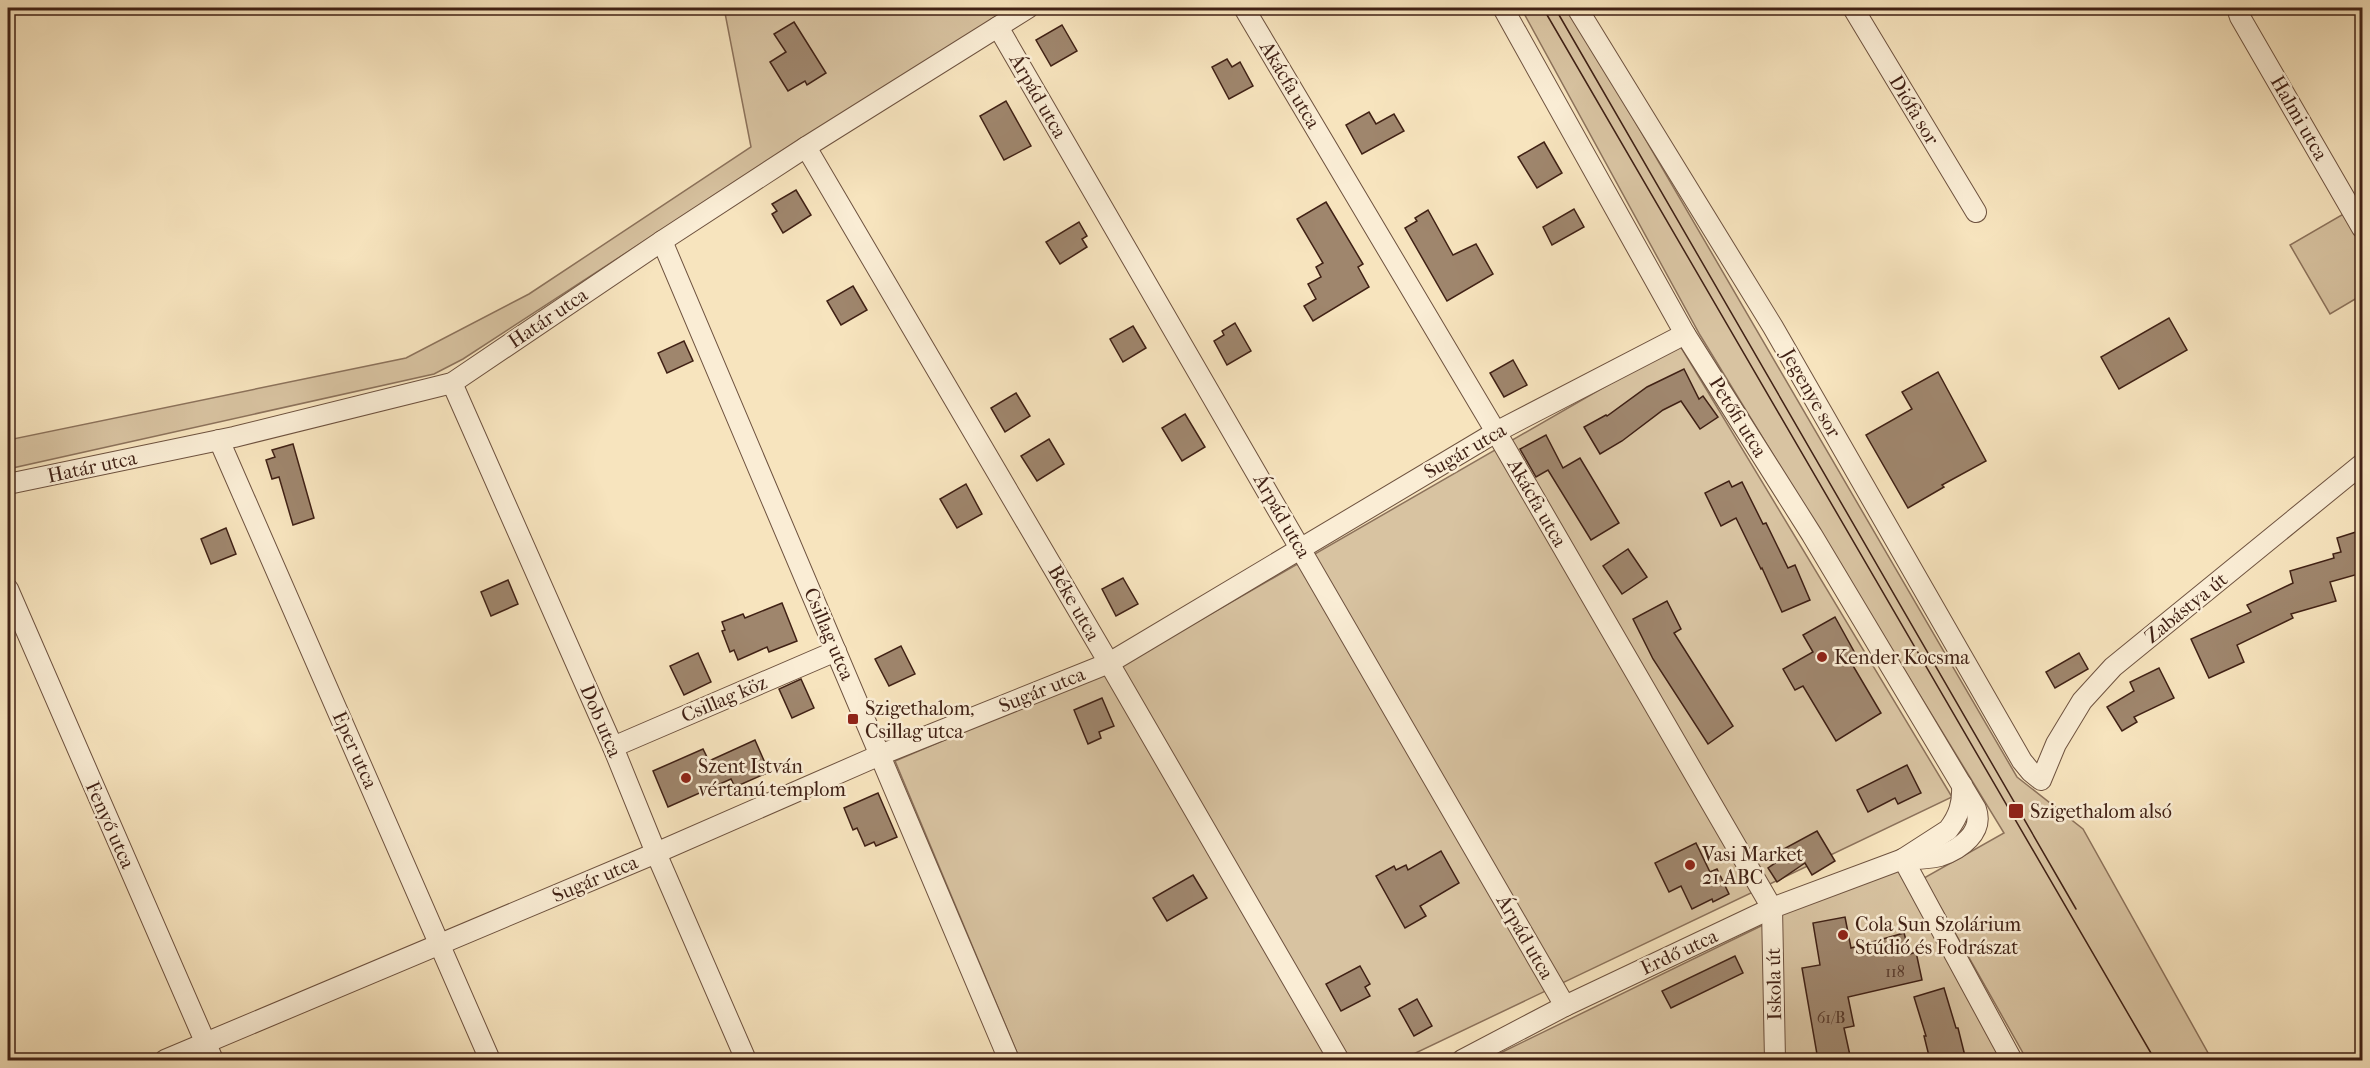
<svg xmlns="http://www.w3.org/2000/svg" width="2370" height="1068" font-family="'IM FELL French Canon',serif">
  <rect width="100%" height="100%" fill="#f7e4be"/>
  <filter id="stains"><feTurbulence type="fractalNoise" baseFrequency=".00333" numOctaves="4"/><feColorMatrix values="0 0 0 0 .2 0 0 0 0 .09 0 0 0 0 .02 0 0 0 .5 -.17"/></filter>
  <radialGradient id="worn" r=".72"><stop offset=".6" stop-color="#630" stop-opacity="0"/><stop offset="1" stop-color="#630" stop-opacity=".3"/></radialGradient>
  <g fill="#d8c3a1" stroke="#8c725b" stroke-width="1.5">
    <polygon points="724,8 1015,8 755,169 463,359 434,374 8,469 8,440 406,358 529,294 751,147"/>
    <polygon points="1521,8 1569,8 2017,777 2083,829 2212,1060 2027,1060 1924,878 2004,833 1700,335"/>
    <polygon points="2352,209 2362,228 2362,295 2330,314 2290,245"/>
    <polygon points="1679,344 1952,797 1401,1060 1020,1060 895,761 1124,664"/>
    <polygon points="1905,864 2013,1060 1778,1060 1772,908"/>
    <polygon points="1763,925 1765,1060 1486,1060"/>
  </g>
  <g fill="#9f866d" stroke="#402115" stroke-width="1.5">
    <polygon points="794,22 826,73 807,85 805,81 788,91 770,62 786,52 774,34"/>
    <polygon points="1062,25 1077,51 1051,66 1036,40"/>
    <polygon points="1227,59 1232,67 1240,62 1253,86 1229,99 1212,67"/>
    <polygon points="1006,101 1031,146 1004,160 980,116"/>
    <polygon points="1369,112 1376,124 1394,114 1404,131 1362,154 1346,125"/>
    <polygon points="1544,142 1562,173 1537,188 1518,157"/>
    <polygon points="796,190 811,215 783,233 772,214 777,211 772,204"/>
    <polygon points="1326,202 1363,264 1358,267 1369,287 1313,321 1304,306 1316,299 1308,284 1321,277 1316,267 1323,263 1297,219"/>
    <polygon points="1574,209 1584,227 1552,245 1543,227"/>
    <polygon points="1428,210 1453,255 1476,244 1493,274 1447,301 1405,228 1417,221 1415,218"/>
    <polygon points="1079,222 1087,236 1082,239 1087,247 1060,264 1046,242"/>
    <polygon points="853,286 867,310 841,325 827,301"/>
    <polygon points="2169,318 2187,350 2119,389 2101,357"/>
    <polygon points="1235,323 1251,351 1227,365 1214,341 1224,335 1222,331"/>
    <polygon points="1133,326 1146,348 1123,362 1110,339"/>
    <polygon points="684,341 693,361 667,373 658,353"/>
    <polygon points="1513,360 1527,385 1504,397 1490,373"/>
    <polygon points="1684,369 1699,399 1703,396 1718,417 1700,429 1681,401 1663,410 1622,441 1600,454 1584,427 1606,415 1607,416 1647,387"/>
    <polygon points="1938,372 1986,461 1942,485 1944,487 1908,508 1866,435 1912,409 1902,392"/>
    <polygon points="1016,393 1030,416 1005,432 991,408"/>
    <polygon points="1185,414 1205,447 1182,461 1162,428"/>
    <polygon points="1546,435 1563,468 1580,458 1619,523 1591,540 1548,470 1536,477 1520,449"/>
    <polygon points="1049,439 1064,464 1037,481 1021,456"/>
    <polygon points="293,444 314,518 293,525 279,477 272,479 266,460 275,457 272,450"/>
    <polygon points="1729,481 1732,487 1742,482 1763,524 1766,523 1788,568 1795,565 1810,600 1782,612 1762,568 1761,569 1736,518 1721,526 1705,493"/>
    <polygon points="966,484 982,514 957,528 940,499"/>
    <polygon points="226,528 236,554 211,564 201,539"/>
    <polygon points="2359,531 2362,543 2362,573 2330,582 2336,601 2291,614 2293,618 2237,645 2244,662 2209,678 2191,639 2251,612 2247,605 2293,583 2290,571 2334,558 2333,554 2341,552 2337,538"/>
    <polygon points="1628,549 1647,577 1622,594 1603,566"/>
    <polygon points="1123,578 1138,604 1116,616 1102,589"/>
    <polygon points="508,580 518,604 491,616 481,592"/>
    <polygon points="1667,601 1681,629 1674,633 1733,726 1708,744 1653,659 1633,619"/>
    <polygon points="782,603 797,641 769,652 767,647 738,660 734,650 730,652 722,631 725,630 722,622 743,614 745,618"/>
    <polygon points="1835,617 1856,655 1849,659 1881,713 1836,741 1803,686 1795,690 1783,669 1813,652 1803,635"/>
    <polygon points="901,646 915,674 889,686 875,659"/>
    <polygon points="698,653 711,682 684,695 670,666"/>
    <polygon points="2079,653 2088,669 2055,688 2046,672"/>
    <polygon points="2159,668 2174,698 2134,717 2137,722 2122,731 2107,707 2134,691 2130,682"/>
    <polygon points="801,679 814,708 792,718 779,689"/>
    <polygon points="1102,698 1114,726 1099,732 1101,738 1088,744 1074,710"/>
    <polygon points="755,740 769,772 735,787 731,779 668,807 653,771 703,749 709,761"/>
    <polygon points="1907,765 1921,793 1898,804 1895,798 1868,812 1857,790"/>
    <polygon points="878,793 897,837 876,846 874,842 865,846 857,828 853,830 844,808"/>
    <polygon points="1817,831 1835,861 1812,875 1805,863 1777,882 1768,868 1784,857 1780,851"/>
    <polygon points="1696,843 1710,872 1717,869 1729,894 1713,902 1712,899 1692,909 1681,886 1669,892 1655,863"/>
    <polygon points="1441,851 1459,883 1420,906 1426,916 1405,928 1376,876 1394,866 1396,870 1406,865 1408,870"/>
    <polygon points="1193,875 1207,898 1167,921 1153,898"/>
    <polygon points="1845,917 1851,948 1904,933 1910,954 1916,952 1922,980 1848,997 1854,1026 1844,1028 1851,1060 1818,1060 1802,968 1820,965 1813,923"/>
    <polygon points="1735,956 1743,973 1671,1008 1662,991"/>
    <polygon points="1360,966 1370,984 1365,987 1370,996 1341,1011 1326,984"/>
    <polygon points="1944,988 1956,1028 1958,1028 1966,1060 1930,1060 1924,1036 1926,1036 1914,997"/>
    <polygon points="1417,999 1432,1026 1414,1036 1399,1009"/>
  </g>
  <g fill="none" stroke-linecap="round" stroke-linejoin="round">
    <g stroke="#6e523f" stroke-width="22">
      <g id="minor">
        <polyline points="1244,8 1496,432 1772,908 1775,1060"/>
        <path d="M 1503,8 L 1685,334 L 1812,535 L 1976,809 C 1984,832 1961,849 1940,856 C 1929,859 1915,859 1903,859"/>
        <polyline points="1577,8 1773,327 2022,761 2031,772 2041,780 2056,744 2082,701 2113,667 2362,464"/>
        <polyline points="1853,8 1976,212"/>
        <polyline points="2237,8 2240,17 2362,228"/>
        <polyline points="998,27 1565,1006"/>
        <polyline points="806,147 1109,663 1339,1060"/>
        <polyline points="662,241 1009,1060"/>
        <polyline points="452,383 613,747 656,853 746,1060"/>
        <polyline points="219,440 490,1060"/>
        <polyline points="8,484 234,437 452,383 662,241 806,147 1028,8"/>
        <polyline points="8,589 213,1060"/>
        <polyline points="613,747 836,651"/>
        <polyline points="1903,859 2012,1060"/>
        <polyline points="165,1060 656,853 880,755 1109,663 1496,432 1685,334"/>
        <path d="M 1462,1060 L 1565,1006 L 1772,908 L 1903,859 L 1948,830 C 1959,816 1963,803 1962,785"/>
      </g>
    </g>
    <use href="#minor" stroke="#faedd5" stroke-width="20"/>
    <g stroke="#402115" stroke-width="1.5">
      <polyline points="1543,8 2155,1060"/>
      <polyline points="1555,8 2076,909"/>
    </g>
  </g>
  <g fill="#8f2418" stroke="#faedd5" stroke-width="2">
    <circle cx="1822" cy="657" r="6"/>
    <rect x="847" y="713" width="12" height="12" rx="3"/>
    <circle cx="686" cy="778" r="6"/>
    <rect x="2008" y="803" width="16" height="16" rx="3"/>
    <circle cx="1690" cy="865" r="6"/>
    <circle cx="1843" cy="935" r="6"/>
  </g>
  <g text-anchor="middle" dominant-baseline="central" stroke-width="5" stroke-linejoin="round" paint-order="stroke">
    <g font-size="16" fill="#583a2b">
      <text x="1895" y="971">118</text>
      <text x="1831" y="1017">61/B</text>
    </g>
    <g font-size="20" fill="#402115" stroke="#faedd5">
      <text transform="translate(1290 85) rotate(59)">Akácfa utca</text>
      <text transform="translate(1038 96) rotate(60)">Árpád utca</text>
      <text transform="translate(1914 110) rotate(59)">Diófa sor</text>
      <text transform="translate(2299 118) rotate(60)">Halmi utca</text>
      <text transform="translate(548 318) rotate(-34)">Határ utca</text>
      <text transform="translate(1811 393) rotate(60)">Jegenye sor</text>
      <text transform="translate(1738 417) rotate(58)">Petőfi utca</text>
      <text transform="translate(1465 451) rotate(-30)">Sugár utca</text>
      <text transform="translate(92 467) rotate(-12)">Határ utca</text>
      <text transform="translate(1537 503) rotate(60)">Akácfa utca</text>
      <text transform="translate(1282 516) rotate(60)">Árpád utca</text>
      <text transform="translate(1074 603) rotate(60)">Béke utca</text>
      <text transform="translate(2186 608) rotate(-39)">Zabástya út</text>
      <text transform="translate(829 634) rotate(67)">Csillag utca</text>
      <text transform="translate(1042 690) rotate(-22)">Sugár utca</text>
      <text transform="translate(724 699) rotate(-23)">Csillag köz</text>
      <text transform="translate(601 721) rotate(67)">Dob utca</text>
      <text transform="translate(355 750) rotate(66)">Eper utca</text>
      <text transform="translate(110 825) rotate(66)">Fenyő utca</text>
      <text transform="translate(595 879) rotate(-23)">Sugár utca</text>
      <text transform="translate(1525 937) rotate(60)">Árpád utca</text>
      <text transform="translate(1679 952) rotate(-25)">Erdő utca</text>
      <text transform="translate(1774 984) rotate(-91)">Iskola út</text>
    </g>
    <g font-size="20" fill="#402115" stroke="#faedd5" text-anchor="start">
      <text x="1834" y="657">Kender Kocsma</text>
      <text x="865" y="708">Szigethalom,<tspan x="865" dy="23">Csillag utca</tspan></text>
      <text x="698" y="766">Szent István<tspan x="698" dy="23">vértanú templom</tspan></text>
      <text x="2030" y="811">Szigethalom alsó</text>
      <text x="1702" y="854">Vasi Market<tspan x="1702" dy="23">21 ABC</tspan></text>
      <text x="1855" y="924">Cola Sun Szolárium<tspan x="1855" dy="23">Stúdió és Fodrászat</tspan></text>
    </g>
  </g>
  <rect width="2370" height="1068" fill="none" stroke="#f7e4be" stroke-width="30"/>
  <rect x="9" y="9" width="2352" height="1050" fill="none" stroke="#402115" stroke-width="3"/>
  <rect x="15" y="15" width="2340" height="1038" fill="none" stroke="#402115" stroke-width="1.5"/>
  <rect width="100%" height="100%" filter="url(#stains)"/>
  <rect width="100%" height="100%" fill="url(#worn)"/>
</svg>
